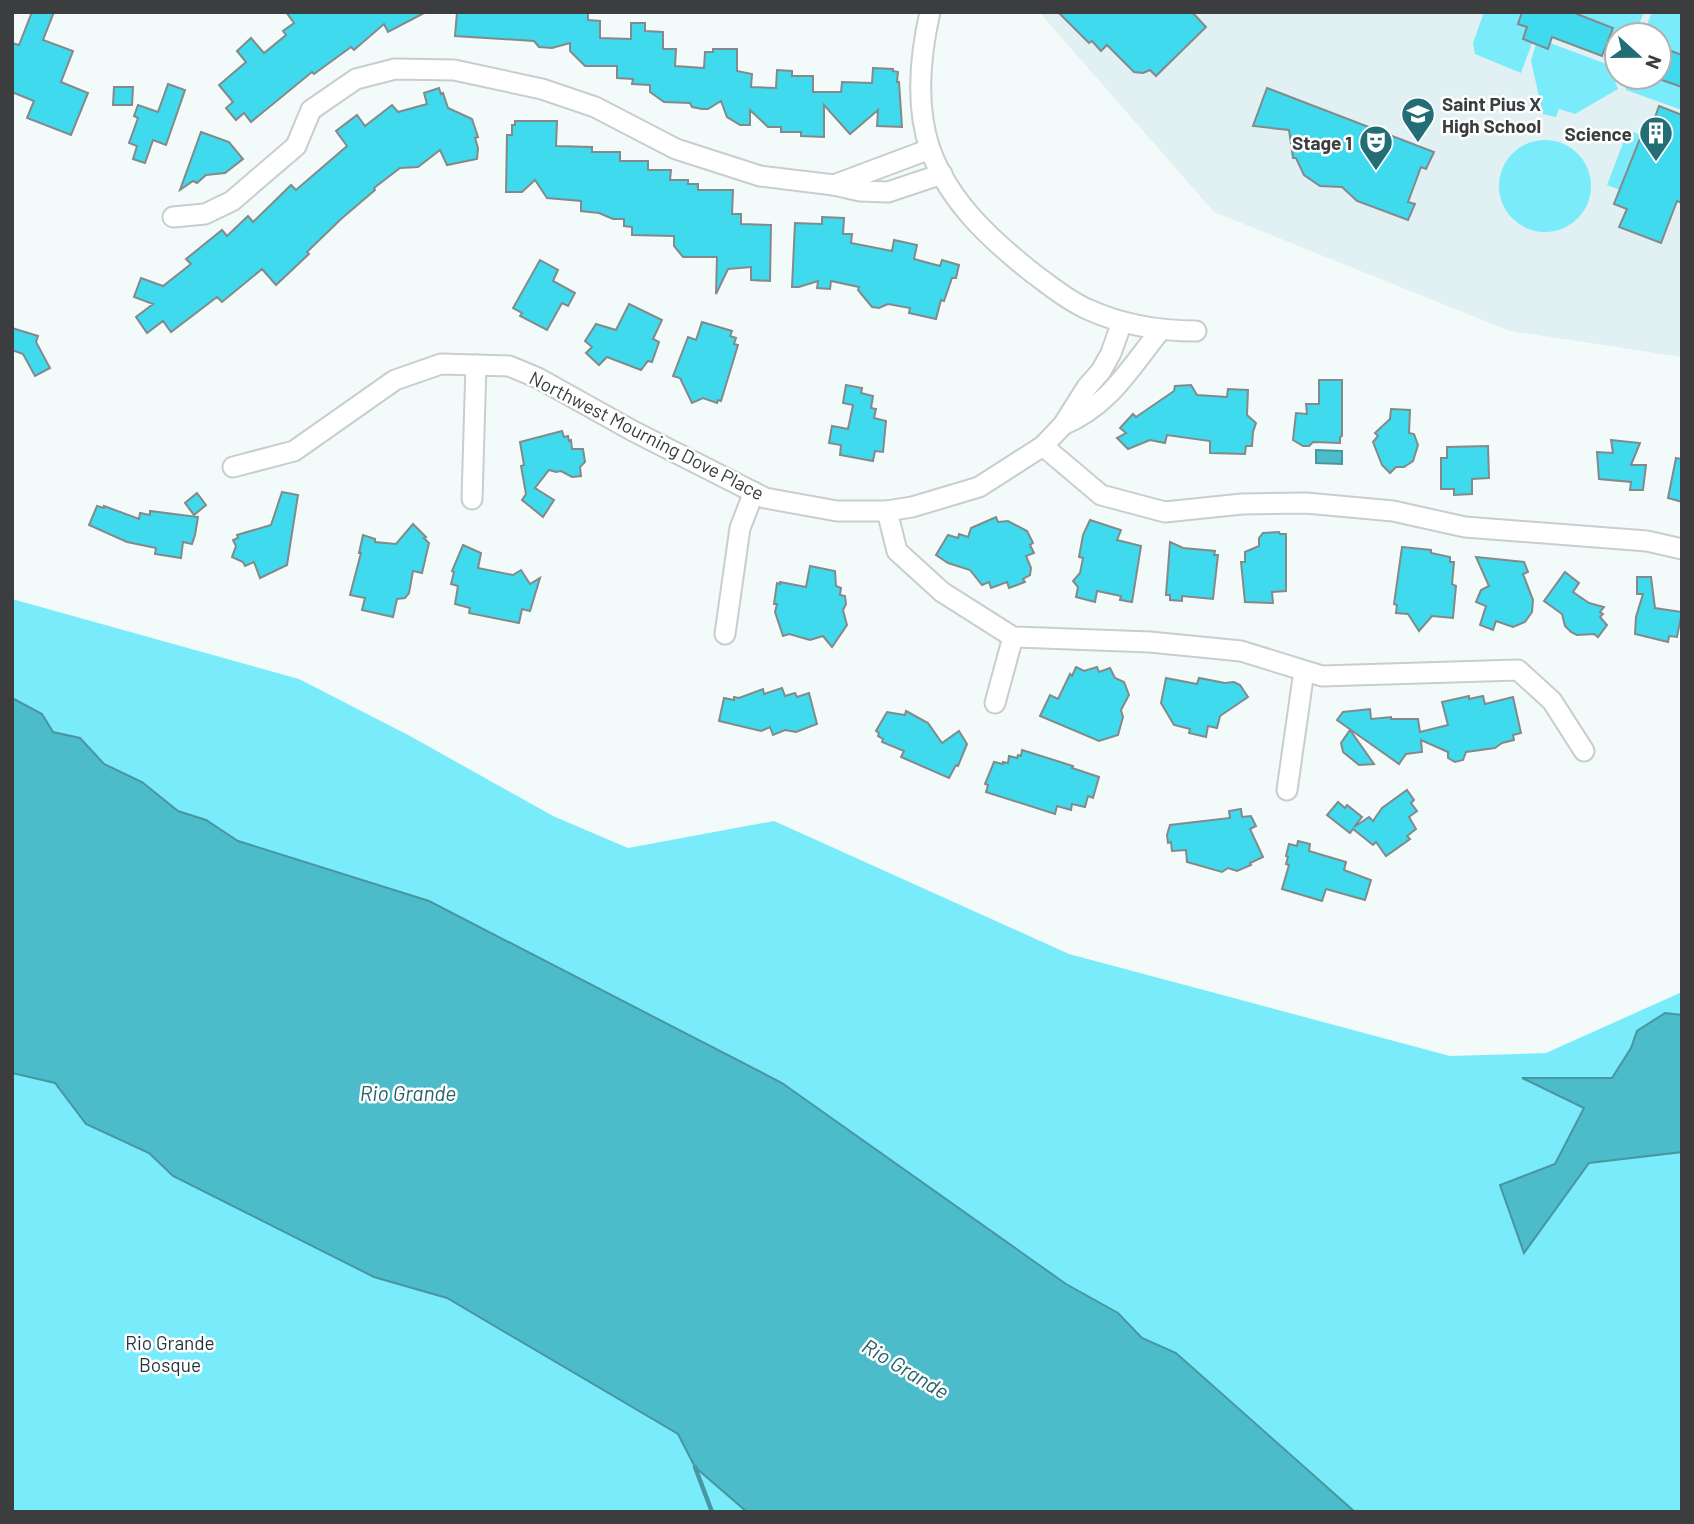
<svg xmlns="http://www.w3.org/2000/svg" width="1694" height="1524" font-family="Barlow,sans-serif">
  <rect width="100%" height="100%" fill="#f3fafa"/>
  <path fill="#e1f0f3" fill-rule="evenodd" d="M 1039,12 L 1682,12 L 1682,357 L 1510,331 L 1214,212 ZM 1617,35 L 1659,35 L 1659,77 L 1617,77 Z"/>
  <g fill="#79ebfa">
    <polygon points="1484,12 1522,12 1518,24 1527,27 1523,39 1532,43 1521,73 1475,54 1473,43"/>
    <polygon points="1644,12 1635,35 1619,35 1611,32 1612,28 1573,13"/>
    <polygon points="1652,12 1682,12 1682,55 1663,48 1659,49 1659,35 1643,35"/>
    <polygon points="1550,43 1609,65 1618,89 1575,114 1559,109 1556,117 1543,114 1531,61 1536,44"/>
    <polygon points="1626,77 1655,77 1682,87 1682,110 1626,90"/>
    <polygon points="1628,130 1641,135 1620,190 1607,185"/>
    <circle cx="1545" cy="186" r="46"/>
    <polygon points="12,599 299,679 410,736 553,816 628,848 774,821 1069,954 1450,1056 1546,1053 1682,992 1682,1512 1355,1512 1176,1353 1142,1338 1118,1313 1066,1284 782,1083 429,901 238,841 206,820 178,811 142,782 104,764 80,738 53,732 42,714 12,698"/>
    <polygon points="12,1073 55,1083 87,1124 149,1153 173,1176 374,1277 447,1298 678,1434 695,1467 747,1512 12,1512"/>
  </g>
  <g fill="#4dbcca" stroke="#4896a0" stroke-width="2">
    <polygon points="1316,450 1342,451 1342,464 1316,463"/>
    <polygon points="12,698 42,714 53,732 80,738 104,764 142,782 178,811 206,820 238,841 429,901 782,1083 1066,1284 1118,1313 1142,1338 1176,1353 1355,1512 747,1512 695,1467 678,1434 447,1298 374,1277 173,1176 149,1153 86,1124 55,1083 12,1073"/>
    <polygon points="1665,1013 1682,1015 1682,1152 1589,1163 1524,1253 1500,1185 1555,1164 1584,1108 1522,1078 1612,1078 1631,1048 1637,1031"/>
  </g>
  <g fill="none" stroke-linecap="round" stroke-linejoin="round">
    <polyline stroke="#4896a0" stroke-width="4.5" points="695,1467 712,1512"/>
  </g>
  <g fill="#3fdaed" stroke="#84898a" stroke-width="2">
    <polygon points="32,12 54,12 43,40 73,51 61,82 88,93 71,135 27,118 34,101 12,92 12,43 19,45"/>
    <polygon points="286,12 426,12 388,32 384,24 354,50 351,47 314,74 312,72 251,122 244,113 236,120 226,108 233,102 219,85 246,62 237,51 251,38 264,53 286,35 283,31 294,23"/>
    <polygon points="457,12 588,12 588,20 600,21 600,38 631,39 631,23 645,23 645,31 663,32 663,49 676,49 675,66 704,68 705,52 713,52 713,49 737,49 737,71 752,74 751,87 776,88 777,70 792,71 792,76 813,76 813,92 841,92 842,82 872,83 873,68 893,69 893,71 898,72 897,82 899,82 902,127 877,126 878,110 850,134 824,105 824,137 801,136 801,132 781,132 781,127 768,127 750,110 750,125 740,125 727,117 721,101 708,109 702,109 692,107 690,103 664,102 650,92 650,85 632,84 633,79 617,78 617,66 585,66 570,51 570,43 552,48 539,47 534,41 455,36"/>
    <polygon points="1058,12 1192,12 1206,27 1156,76 1150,70 1143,73 1134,72 1107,45 1101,51 1092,41 1089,43"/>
    <polygon points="1522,12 1572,12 1613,28 1602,56 1552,37 1548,49 1523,39 1527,27 1518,24"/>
    <polygon points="1663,48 1682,55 1682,87 1659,79 1659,57"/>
    <polygon points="168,84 185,90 166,145 153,140 145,163 133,159 137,146 129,143 138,118 134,116 138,105 158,112"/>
    <polygon points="114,87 133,87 132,105 113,105"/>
    <polygon points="439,88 441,94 443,93 448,108 472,119 478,137 475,138 478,148 477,159 447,165 440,150 418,167 400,168 374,188 375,190 341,219 307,252 309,254 276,285 262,269 222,302 217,297 171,332 163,321 147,333 136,317 153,304 134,297 141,278 163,286 191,264 186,259 222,230 227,236 248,216 253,222 291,185 296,190 347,146 336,131 357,115 365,126 392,105 398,112 427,104 424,93"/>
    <polygon points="1267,88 1434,152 1426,169 1421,167 1408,202 1415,204 1408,220 1357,201 1342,187 1320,186 1304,175 1296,158 1293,158 1289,130 1253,126"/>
    <polygon points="1659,106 1682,115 1682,203 1677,201 1661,243 1619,227 1627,209 1614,204 1647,121 1653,123"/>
    <polygon points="515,121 557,121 556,146 592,147 592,152 620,152 620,161 648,161 648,170 671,170 670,180 688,180 688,184 698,184 698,190 733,190 732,214 741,214 741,224 771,225 770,281 751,280 751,267 728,269 716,294 717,257 683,257 674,246 674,236 632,235 632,227 624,226 624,219 613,219 599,213 581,211 581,201 547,198 535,180 522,192 506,192 507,135 512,135 512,125 515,125"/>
    <polygon points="201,132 229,142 243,159 225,173 206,175 197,183 193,181 180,190"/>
    <polygon points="822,217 844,218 843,234 852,234 851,243 892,251 894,240 917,245 914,259 940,266 942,260 959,265 956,278 952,278 944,301 941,300 936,319 909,313 910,308 888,304 879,308 872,307 858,290 859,287 831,281 830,289 817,288 818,281 799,287 792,287 795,223 822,224"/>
    <polygon points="540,260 558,270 553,281 575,293 568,306 562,303 547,330 520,316 522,313 513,308"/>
    <polygon points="629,304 662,320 653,339 659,342 652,362 648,361 641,370 607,357 599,365 586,353 592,347 585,341 596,324 616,330"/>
    <polygon points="702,322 732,331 730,336 736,338 734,344 738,345 721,401 718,400 717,403 703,398 692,403 680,378 673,376 688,337 696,340"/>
    <polygon points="12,328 38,336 36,342 50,368 35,376 23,354 12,350"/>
    <polygon points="1319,380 1342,380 1342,436 1340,437 1340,443 1313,442 1309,446 1303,446 1293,440 1296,413 1307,414 1306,404 1319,404"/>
    <polygon points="846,385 862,388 861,393 873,396 871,408 876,409 874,418 886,421 883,452 875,451 873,461 840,455 841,445 829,443 832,426 848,429 853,405 843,403"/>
    <polygon points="1191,385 1197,395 1227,397 1228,389 1248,390 1247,415 1256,423 1253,432 1252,446 1246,446 1245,454 1210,453 1210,441 1167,435 1165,443 1150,440 1128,449 1117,438 1126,433 1120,428 1133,414 1136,417 1174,391 1175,386"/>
    <polygon points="1391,409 1410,410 1409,433 1414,434 1418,445 1413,461 1404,467 1396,467 1390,473 1382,465 1373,442 1378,436 1375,433 1390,419"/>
    <polygon points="562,431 564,437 568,436 569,441 571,440 572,449 583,449 585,462 580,467 581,476 572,477 561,471 556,472 549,470 535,488 554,500 543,517 522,500 526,494 521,466 524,465 520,442"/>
    <polygon points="1611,440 1640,443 1631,465 1646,465 1643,490 1630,490 1631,482 1599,479 1597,452 1613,453"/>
    <polygon points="1488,446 1489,478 1472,479 1472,494 1454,495 1454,489 1441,489 1441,458 1447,458 1447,447"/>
    <polygon points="1676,458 1682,459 1682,502 1668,498"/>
    <polygon points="282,492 298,495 287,565 260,578 254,562 245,566 243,562 232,557 236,546 233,540 238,538 237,535 271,525"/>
    <polygon points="197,493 206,505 194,515 185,503"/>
    <polygon points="97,506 104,508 104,506 139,519 140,513 150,515 150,511 198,517 195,535 192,544 183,542 181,558 155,554 156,548 127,542 89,525"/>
    <polygon points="996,517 998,522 1008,521 1027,531 1033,543 1030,545 1034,553 1026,556 1031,568 1030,575 1023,579 1025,582 1009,588 1007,582 991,588 989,582 982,585 970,570 948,563 936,555 948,535 958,538 959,534 968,537 971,528"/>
    <polygon points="1090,520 1121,530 1117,540 1141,546 1132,602 1120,600 1121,596 1097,591 1095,602 1076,597 1078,587 1073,581 1080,573 1083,558 1079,557 1083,535"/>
    <polygon points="413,524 426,537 424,538 429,543 422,573 413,571 409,593 405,598 397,599 393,617 362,610 365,598 350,595 361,553 359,553 363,535 375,539 375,542 396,544"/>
    <polygon points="1279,532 1280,534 1286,534 1286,591 1272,592 1273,603 1245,602 1241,562 1245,562 1245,552 1259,546 1259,538 1263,533"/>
    <polygon points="1170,542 1183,548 1215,551 1214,555 1218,555 1213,599 1182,596 1182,601 1170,600 1170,595 1166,595"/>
    <polygon points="463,545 481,553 478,568 513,575 521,570 530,584 540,578 530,611 522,609 519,623 469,613 470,608 455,604 458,586 451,584 454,572 452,571"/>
    <polygon points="1402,547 1431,550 1431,553 1450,557 1450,562 1454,562 1452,584 1456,586 1453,618 1432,616 1419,631 1408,614 1396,613 1397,605 1394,604"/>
    <polygon points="1476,557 1524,562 1528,572 1523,574 1533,600 1532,612 1525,622 1513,627 1496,621 1493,630 1480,625 1486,606 1476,602 1481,590 1489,586"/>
    <polygon points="810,566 835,571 836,586 841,588 840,595 845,596 846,604 843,610 847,625 832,647 823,636 810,640 789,634 783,636 775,612 777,604 774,604 777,583 780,584 780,582 806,587"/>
    <polygon points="1565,572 1579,583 1573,592 1589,603 1604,607 1600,612 1603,614 1600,617 1607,625 1598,637 1594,634 1577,635 1571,632 1565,626 1562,614 1544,601"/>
    <polygon points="1637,577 1651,577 1655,608 1682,612 1677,637 1669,636 1668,642 1635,634 1636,617 1643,594 1637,594"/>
    <polygon points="1076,667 1084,671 1097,667 1099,672 1110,668 1115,678 1124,682 1129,695 1121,710 1123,717 1118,735 1099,741 1040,716 1050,695 1058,699 1070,674 1072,676"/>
    <polygon points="1166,678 1197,684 1199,678 1225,683 1234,682 1240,685 1248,697 1220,716 1217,728 1208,726 1206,737 1189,733 1190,729 1174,725 1161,703"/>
    <polygon points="782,688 785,696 795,693 797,697 809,693 817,724 796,732 785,730 773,735 770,727 761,731 719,721 724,698 734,700 734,697 739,698 763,689 764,694"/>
    <polygon points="1469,696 1469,699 1483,696 1485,704 1513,697 1521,733 1513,735 1514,740 1502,743 1495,748 1466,752 1463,760 1455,762 1448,758 1448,752 1421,740 1422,752 1406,754 1399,764 1337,720 1343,712 1370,709 1371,719 1391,717 1391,719 1418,719 1420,732 1448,725 1442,702"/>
    <polygon points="906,711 928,723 942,743 959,731 967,744 958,766 956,765 949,778 901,757 904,751 882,742 883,739 878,736 879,733 876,731 887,712 905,715"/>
    <polygon points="1350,730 1374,764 1359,765 1343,752 1341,743"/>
    <polygon points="1022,750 1073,766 1072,768 1099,777 1093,798 1088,796 1085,807 1072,804 1071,810 1057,806 1055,814 986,792 988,785 985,784 994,762 1003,764 1003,762 1008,763 1009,756 1017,758 1018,755 1021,756"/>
    <polygon points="1407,790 1414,800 1411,803 1417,811 1409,817 1416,829 1407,836 1410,839 1386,856 1376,842 1373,845 1353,829 1350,833 1327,815 1338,802 1345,808 1347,805 1362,817 1354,827 1369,817 1373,821 1382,808"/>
    <polygon points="1241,809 1242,817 1251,816 1256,826 1250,829 1263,857 1250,863 1251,865 1237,871 1228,868 1222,872 1187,862 1186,850 1172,851 1171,842 1168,843 1167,835 1170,825 1230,818 1229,811"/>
    <polygon points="1298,841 1310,844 1309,851 1346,862 1344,870 1371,880 1365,900 1326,889 1322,901 1282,889 1289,865 1286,864 1288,857 1286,856 1289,844 1297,846"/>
  </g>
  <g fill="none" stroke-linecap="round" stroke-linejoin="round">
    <g stroke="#c8cece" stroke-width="23">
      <g id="street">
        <path d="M 930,12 C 920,56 915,105 930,149 C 949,202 991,240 1034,274 C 1052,287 1067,300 1087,309 C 1122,325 1158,331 1196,331"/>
        <polyline points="834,185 930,149"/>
        <polyline points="173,217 205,214 232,201 296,146 311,110 356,79 395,69 454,70 542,89 595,107 676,149 760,176 834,185 860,191 888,192 942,174"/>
        <path d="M 1122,322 L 1111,353 L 1101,371 L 1087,387 L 1063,425 C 1110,405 1129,369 1160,331"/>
        <polyline points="1043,446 1101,495 1165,512 1242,504 1306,503 1393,511 1465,527 1647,541 1682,549"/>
        <polyline points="233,467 294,451 395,380 441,364 509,366 538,378 633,431 765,498 837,511 887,511 912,507 979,487 1043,446 1063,425"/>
        <polyline points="472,499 476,365"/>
        <polyline points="887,511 897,551 942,592 1013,637 1150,642 1241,651 1322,676 1518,670 1552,701 1584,751"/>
        <polyline points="725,634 740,528 754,492"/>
        <polyline points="995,703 1013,637"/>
        <polyline points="1287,790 1304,671"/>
      </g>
    </g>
    <use href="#street" stroke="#fff" stroke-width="19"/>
  </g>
  <defs>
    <g id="school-pin" transform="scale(1.75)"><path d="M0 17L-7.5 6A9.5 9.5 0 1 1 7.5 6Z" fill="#236d76" stroke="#fff"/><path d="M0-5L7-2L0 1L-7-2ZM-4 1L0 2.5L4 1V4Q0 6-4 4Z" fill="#fff"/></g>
    <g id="building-pin" transform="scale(1.75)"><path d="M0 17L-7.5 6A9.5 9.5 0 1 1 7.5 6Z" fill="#236d76" stroke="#fff"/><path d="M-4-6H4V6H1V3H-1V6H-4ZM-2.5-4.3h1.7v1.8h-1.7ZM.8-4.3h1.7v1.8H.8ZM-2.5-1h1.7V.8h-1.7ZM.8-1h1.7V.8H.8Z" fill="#fff"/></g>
    <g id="theatre-pin" transform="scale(1.75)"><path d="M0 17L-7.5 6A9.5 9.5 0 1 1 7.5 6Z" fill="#236d76" stroke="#fff"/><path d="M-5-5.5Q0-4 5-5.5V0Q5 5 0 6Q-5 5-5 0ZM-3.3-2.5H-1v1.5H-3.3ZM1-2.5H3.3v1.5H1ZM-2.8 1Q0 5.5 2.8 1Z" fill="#fff"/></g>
  </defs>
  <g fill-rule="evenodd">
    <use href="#school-pin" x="1418" y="114"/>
    <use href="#building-pin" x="1656" y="133"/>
    <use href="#theatre-pin" x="1376" y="142"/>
  </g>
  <g text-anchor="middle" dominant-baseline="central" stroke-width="5" stroke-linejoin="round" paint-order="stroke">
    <g font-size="19" font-weight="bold" fill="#3b3d3e" stroke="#fff" text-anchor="end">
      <text x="1442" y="103" text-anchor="start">Saint Pius X<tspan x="1442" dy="22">High School</tspan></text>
      <text x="1632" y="133">Science</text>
      <text x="1352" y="142">Stage 1</text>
    </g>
    <g font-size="19" fill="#3b3d3e" stroke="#fff">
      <text transform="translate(647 435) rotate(27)">Northwest Mourning Dove Place</text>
    </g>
    <g font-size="19" fill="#1d3639" stroke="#fff">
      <text x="170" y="1342">Rio Grande<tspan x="170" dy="22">Bosque</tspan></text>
    </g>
    <g font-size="21" font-style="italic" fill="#246169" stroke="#fff">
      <text x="408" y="1092">Rio Grande</text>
      <text transform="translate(906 1368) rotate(31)">Rio Grande</text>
    </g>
  </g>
  <rect width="1694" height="1524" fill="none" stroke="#3b3d3e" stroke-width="28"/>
  <g transform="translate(1638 56) rotate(111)"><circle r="33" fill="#ffffff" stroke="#b1b1b2" stroke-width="2"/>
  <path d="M0-5L12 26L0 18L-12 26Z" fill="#236d76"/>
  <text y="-10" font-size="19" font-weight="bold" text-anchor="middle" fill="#3b3d3e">N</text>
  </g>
</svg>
